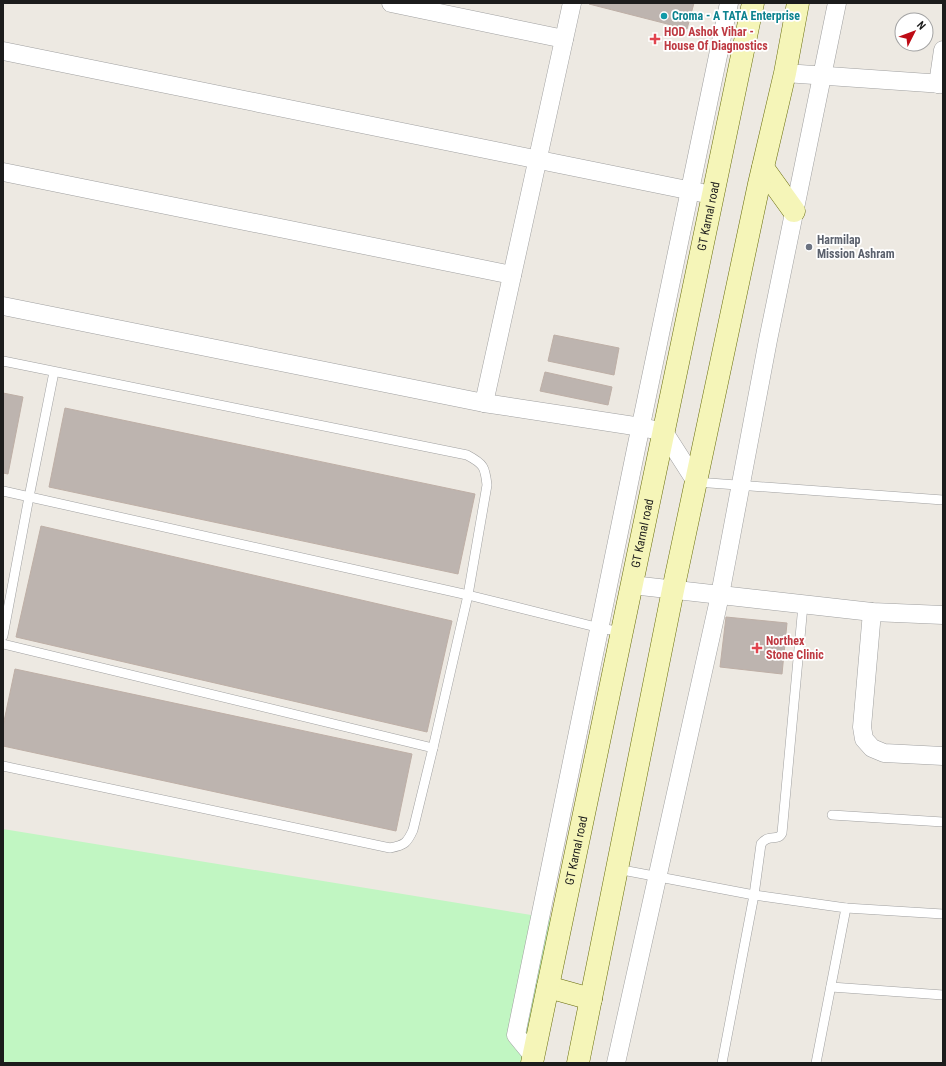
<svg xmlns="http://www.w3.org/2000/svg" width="946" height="1066" font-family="'Roboto Condensed',sans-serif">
  <rect width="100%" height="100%" fill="#ede9e2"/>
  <polygon fill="#c1f6c2" points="3,829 556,919 522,1063 3,1063"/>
  <g fill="#bdb4af" stroke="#beafa6">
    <polygon points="589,3 694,3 687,29 589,4"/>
    <polygon points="554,335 619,348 614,375 548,361"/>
    <polygon points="545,372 612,387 608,405 540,391"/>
    <polygon points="3,393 23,397 8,474 3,473"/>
    <polygon points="65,408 475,494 458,574 49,487"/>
    <polygon points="41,526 452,621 427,732 16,637"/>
    <polygon points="726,617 787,623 782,674 720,667"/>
    <polygon points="15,669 412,754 396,831 3,746 3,726"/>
  </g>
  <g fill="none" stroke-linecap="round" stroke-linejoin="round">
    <g stroke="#a0a0a0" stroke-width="10">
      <g id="lane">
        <path d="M 3,361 L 467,455 C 484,464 485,467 487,485 L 468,595 L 433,748 L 413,830 C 407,843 405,845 390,848 L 3,766"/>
        <polyline points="696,482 943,500"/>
        <polyline points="3,491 468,595 600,628 622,632"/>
        <polyline points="3,636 29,497 54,372"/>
        <polyline points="3,644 433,748"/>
        <polyline points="832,815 943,822"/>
        <polyline points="617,869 754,895 846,908 816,1063"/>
        <polyline points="846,908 943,914"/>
        <polyline points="831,987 943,995"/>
        <path d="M 722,1063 L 754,895 L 761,844 C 769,833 778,842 782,833 L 803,605"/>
      </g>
    </g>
    <g stroke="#a0a0a0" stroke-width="19">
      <g id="street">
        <polyline points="391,3 564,39"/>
        <polyline points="3,51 702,193"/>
        <polyline points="785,73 943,84"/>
        <polyline points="938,84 943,50"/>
        <polyline points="3,172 512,275"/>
        <polyline points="3,306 484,403 641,427 664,432 696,482"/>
        <polyline points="484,403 572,3"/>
        <polyline points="632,585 872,612 943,615"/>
        <polyline points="872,612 862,727 864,739 872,748 884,753 943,756"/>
        <polyline points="534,1057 516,1035 636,449 729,3"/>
        <polyline points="616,1063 720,595 768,340 837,3"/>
      </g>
    </g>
    <g stroke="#676c0a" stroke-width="23">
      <g id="secondary">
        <polyline points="763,168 794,211"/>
        <polyline points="548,987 591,999"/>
        <path id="s1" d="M 532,1063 L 753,3"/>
        <polyline points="578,1063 673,590 759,184 785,73 798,3"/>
      </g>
    </g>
    <use href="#lane" stroke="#fff" stroke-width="9"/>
    <use href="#street" stroke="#fff" stroke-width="18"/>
    <use href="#secondary" stroke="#f5f5b8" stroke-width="22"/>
  </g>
  <circle fill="#0f9aa8" stroke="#fff" stroke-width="1.5" cx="664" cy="16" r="4"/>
  <g fill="#e0444e" stroke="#fff" stroke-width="1.5">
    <path d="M653 33h4v4h4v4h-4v4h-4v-4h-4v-4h4z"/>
    <path d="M755 642h4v4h4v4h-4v4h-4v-4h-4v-4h4z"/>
  </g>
  <circle fill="#6b7280" stroke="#fff" stroke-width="1.5" cx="809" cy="247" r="4"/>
  <g text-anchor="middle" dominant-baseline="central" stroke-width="3.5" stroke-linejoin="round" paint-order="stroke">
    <g font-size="12" font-weight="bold" fill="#0d838f" stroke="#fff" text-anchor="start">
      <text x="672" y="16">Croma - A TATA Enterprise</text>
    </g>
    <g font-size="12" font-weight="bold" fill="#be3a42" stroke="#fff" text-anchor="start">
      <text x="664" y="32">HOD Ashok Vihar -<tspan x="664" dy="14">House Of Diagnostics</tspan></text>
      <text x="766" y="641">Northex<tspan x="766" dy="14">Stone Clinic</tspan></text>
    </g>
    <g font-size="12" fill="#1c1c1c" stroke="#fff">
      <text stroke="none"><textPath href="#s1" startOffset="865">GT Karnal road</textPath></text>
      <text stroke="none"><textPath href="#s1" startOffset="541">GT Karnal road</textPath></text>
      <text stroke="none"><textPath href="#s1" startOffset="217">GT Karnal road</textPath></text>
    </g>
    <g font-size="12" font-weight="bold" fill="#5b616d" stroke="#fff" text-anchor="start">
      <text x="817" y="240">Harmilap<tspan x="817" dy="14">Mission Ashram</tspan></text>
    </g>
  </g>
  <rect width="946" height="1066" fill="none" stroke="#1c1c1c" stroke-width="8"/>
  <g transform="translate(914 32) rotate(48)"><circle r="19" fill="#ffffff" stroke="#a4a4a4"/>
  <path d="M0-3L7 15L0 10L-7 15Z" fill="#be0b15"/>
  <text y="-6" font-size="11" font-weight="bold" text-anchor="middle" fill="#1c1c1c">N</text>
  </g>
</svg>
